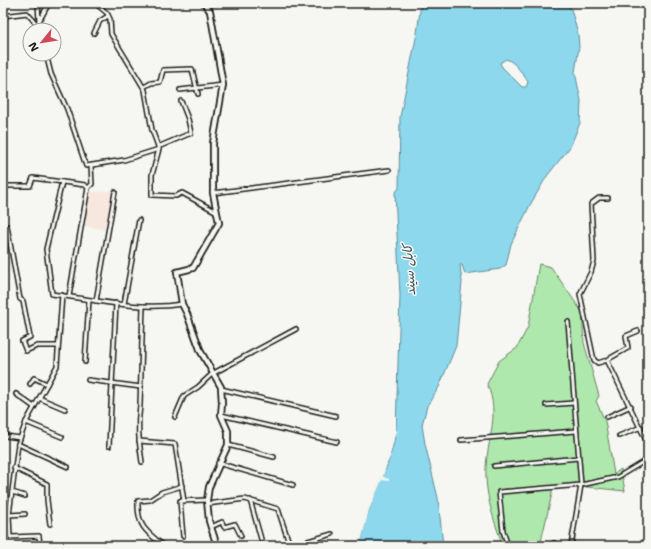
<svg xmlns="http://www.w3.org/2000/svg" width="651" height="549" font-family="'Shantell Sans','Playpen Sans Arabic',sans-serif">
  <rect width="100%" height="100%" fill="#f6f6f2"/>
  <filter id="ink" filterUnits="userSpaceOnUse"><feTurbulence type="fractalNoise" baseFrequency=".025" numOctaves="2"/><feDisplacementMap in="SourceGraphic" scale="8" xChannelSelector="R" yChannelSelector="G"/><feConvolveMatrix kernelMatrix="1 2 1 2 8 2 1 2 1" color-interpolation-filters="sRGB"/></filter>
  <g filter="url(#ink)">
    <polygon fill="#f8e7df" points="114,191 107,230 84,226 90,192"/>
    <path fill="#afe8ac" stroke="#668264" d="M 539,264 L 551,267 L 582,312 L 584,343 L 599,396 L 596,401 L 605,421 L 614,474 L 621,469 L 625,491 L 587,487 L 553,489 L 540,546 L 503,546 C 495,524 487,501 486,478 C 484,445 502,417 487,384 L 499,361 L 517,348 L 528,327 Z"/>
    <path fill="#8dd8ed" stroke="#608d99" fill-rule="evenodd" d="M 421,3 L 567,3 L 571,9 L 578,34 L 579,47 L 575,72 L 581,101 L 580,123 L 570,147 L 547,176 L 530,205 L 511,244 L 506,265 L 500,269 L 465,274 L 462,265 L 460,265 L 462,282 L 456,346 L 439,387 L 427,406 L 422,425 L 425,444 L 438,498 L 443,546 L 360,546 C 363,534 365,521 369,510 C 379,484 392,459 396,431 L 400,295 L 395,193 L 399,188 L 400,117 L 417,33 ZM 506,59 C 514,61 524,75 528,82 L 526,87 L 522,87 L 502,67 L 500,63 Z"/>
    <polygon fill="#f6f6f2" points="395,399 396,399 396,430 398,432 395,433 390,455 391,455 387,463 383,477 389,479 389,481 382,480 369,510 360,546 358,546 365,515 381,479 392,441"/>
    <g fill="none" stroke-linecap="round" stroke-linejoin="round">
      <g stroke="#1c1c1c" stroke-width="6">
        <g id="street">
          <polyline points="38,3 39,22"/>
          <polyline points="95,3 107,13 110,19 111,34 145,90 152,130 159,149"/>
          <polyline points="3,16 27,13 39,27 39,30"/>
          <polyline points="37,25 49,3"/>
          <polyline points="94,33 100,21 108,16"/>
          <polyline points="46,54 51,74 67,109 86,166 124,160 159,149 152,175 152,195 176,196 182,193 217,212"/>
          <polyline points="144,87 151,83 160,82 163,70 192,69 198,94"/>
          <polyline points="180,90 223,85"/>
          <polyline points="158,147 191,133 188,119 181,101"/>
          <path d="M 62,182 L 46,249 L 52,294 C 94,300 139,311 182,304"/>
          <polyline points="3,186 30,186 33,178 85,185 88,188"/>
          <polyline points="213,193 389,170"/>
          <polyline points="608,198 599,198 591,204 594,261 591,272 580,294 594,360 598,363 607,360 648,444"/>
          <polyline points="3,226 7,226 20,299 23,301 30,337 22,341 26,351 37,346 58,346"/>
          <polyline points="69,296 88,188 92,184 91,166"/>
          <polyline points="96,301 115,192"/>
          <polyline points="124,304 139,220"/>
          <polyline points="568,322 581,485 571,546"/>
          <polyline points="607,360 628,348 626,336 638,331"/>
          <polyline points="85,362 89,300"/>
          <polyline points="88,380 141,387"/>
          <polyline points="30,384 34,378 47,384"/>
          <polyline points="221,389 336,416"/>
          <polyline points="16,394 34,407"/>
          <polyline points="39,398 65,409"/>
          <polyline points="546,405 574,403"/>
          <polyline points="221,415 337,442"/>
          <polyline points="175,417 184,396 198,387 212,374 296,329"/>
          <polyline points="607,417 631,406"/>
          <polyline points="26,422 62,437"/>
          <polyline points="6,436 20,438"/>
          <polyline points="619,436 641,427"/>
          <polyline points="461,440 576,431"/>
          <polyline points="139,441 175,444 184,501"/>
          <polyline points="18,444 68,467"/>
          <polyline points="228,445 274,457"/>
          <polyline points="109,446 116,303"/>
          <path d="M 142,462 C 139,442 137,425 140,405 L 143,306"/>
          <polyline points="218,463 293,485"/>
          <polyline points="494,466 578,458"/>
          <polyline points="14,468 47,484 47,500 50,524"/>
          <polyline points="12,492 25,496"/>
          <polyline points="250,500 261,539"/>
          <polyline points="207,504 245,499 278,509 290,546"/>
          <polyline points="9,515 25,514"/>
          <polyline points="211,527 222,522 224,527 235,524 241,536"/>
          <polyline points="183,536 180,501 207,500"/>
          <polyline points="40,546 39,536 10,537 9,515 18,444 26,422 57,366 62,295"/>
          <path d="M 164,546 C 146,532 137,526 138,501 L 150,500 L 162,492 L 182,486"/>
          <polyline points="291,546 332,534"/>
          <polyline points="508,546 503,531 499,492 581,485 618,477 648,459"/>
          <polyline points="554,546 554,543"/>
          <polyline points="647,546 648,544"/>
        </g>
      </g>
      <g stroke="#1c1c1c" stroke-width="8">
        <polyline id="secondary" points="204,3 210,11 223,85 213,143 213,193 219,223 193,268 177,272 182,304 187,314 201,352 221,387 222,403 221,415 228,431 228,445 209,487 207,500 209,521 217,546"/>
      </g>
      <use href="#street" stroke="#f6f6f2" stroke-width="3"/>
      <use href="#secondary" stroke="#f6f6f2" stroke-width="4.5"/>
    </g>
  </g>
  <g text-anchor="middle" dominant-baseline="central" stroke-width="3" stroke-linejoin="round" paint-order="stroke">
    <g font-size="13" font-style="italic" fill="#3e545b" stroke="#f6f6f2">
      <text transform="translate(409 270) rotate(-94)">کابل سيند</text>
    </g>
  </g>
  <rect width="651" height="549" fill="none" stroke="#f6f6f2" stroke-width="16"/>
  <rect x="8" y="8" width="635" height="533" fill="none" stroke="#1c1c1c" stroke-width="1.5" filter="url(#ink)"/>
  <g transform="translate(42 42) rotate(240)"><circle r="19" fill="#f6f6f2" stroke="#9f9f9c"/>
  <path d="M0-3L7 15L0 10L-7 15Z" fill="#d1495b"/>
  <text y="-6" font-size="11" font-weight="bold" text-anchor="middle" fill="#1c1c1c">N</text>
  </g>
</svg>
